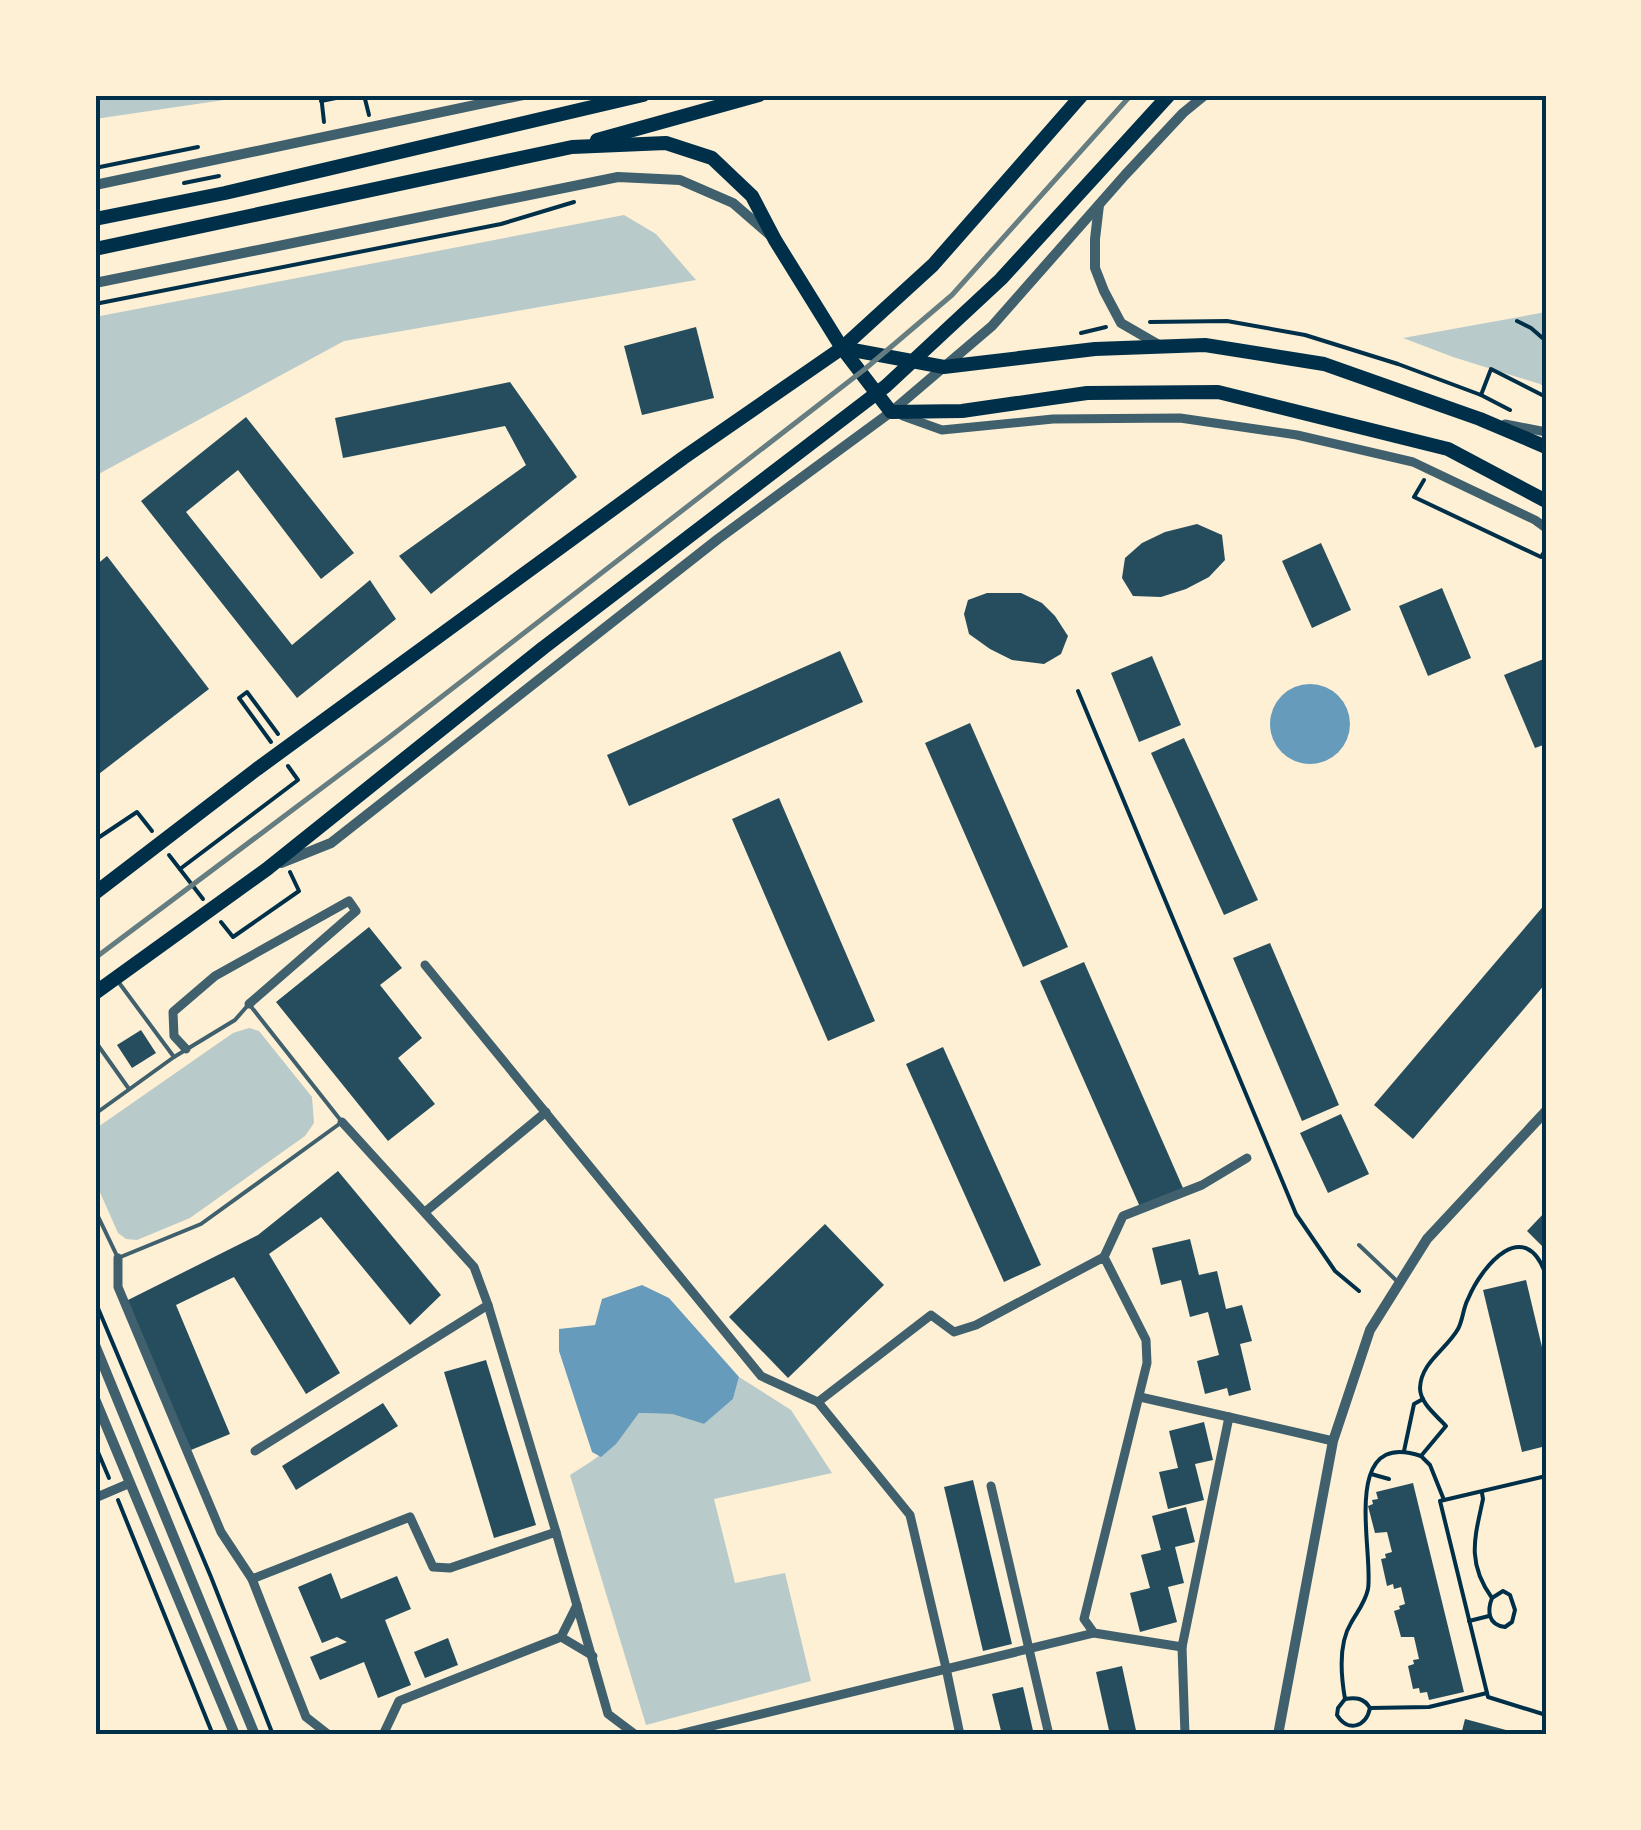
<svg xmlns="http://www.w3.org/2000/svg" width="1641" height="1830" font-family="Signika,sans-serif">
  <rect width="100%" height="100%" fill="#fdf0d5"/>
  <g fill="#b9caca">
    <polygon points="95,95 257,95 95,119"/>
    <polygon points="624,215 656,234 696,280 344,341 95,476 95,317"/>
    <polygon points="1546,312 1546,388 1540,384 1453,357 1403,338"/>
    <polygon points="249,1028 259,1031 312,1097 314,1123 305,1136 190,1218 137,1240 126,1239 118,1233 95,1181 95,1129 233,1033"/>
    <path d="M 739,1377 L 791,1410 L 832,1473 L 714,1499 L 735,1583 L 785,1573 L 811,1681 L 646,1725 L 570,1475 C 603,1455 616,1444 639,1413 L 672,1414 L 704,1424 L 733,1399 Z"/>
  </g>
  <g fill="#669bbc">
    <circle cx="1310" cy="724" r="40"/>
    <polygon points="642,1285 669,1298 739,1377 733,1399 704,1424 672,1414 639,1413 616,1444 601,1457 592,1452 559,1351 559,1329 595,1325 602,1299"/>
  </g>
  <g fill="#264d5e">
    <polygon points="696,327 714,398 642,415 624,346"/>
    <polygon points="510,382 577,477 431,594 399,556 526,465 505,426 343,458 335,418"/>
    <polygon points="246,417 354,553 321,579 238,470 186,512 292,645 370,580 396,619 297,698 141,501"/>
    <polygon points="1197,524 1222,535 1225,560 1209,577 1186,589 1161,597 1133,596 1122,578 1125,558 1142,543 1165,532"/>
    <polygon points="1321,543 1351,610 1312,628 1282,561"/>
    <polygon points="107,556 209,689 95,777 95,566"/>
    <polygon points="1442,588 1471,658 1428,676 1399,606"/>
    <polygon points="987,593 1021,593 1042,603 1055,616 1068,636 1061,654 1044,664 1012,660 990,649 969,634 964,614 968,600"/>
    <polygon points="840,651 863,702 629,806 607,755"/>
    <polygon points="1152,656 1181,725 1139,742 1111,673"/>
    <polygon points="1546,658 1546,744 1535,748 1504,675"/>
    <polygon points="970,723 1068,947 1023,967 925,743"/>
    <polygon points="1184,738 1258,900 1224,915 1151,753"/>
    <polygon points="779,798 875,1021 828,1041 732,819"/>
    <polygon points="1546,903 1546,983 1413,1139 1374,1105"/>
    <polygon points="369,927 402,968 380,985 422,1038 398,1058 435,1104 388,1141 276,1002"/>
    <polygon points="1270,943 1339,1105 1302,1121 1233,958"/>
    <polygon points="1084,962 1183,1188 1140,1207 1040,981"/>
    <polygon points="141,1030 156,1053 132,1068 117,1045"/>
    <polygon points="943,1047 1041,1265 1004,1282 906,1064"/>
    <polygon points="1341,1114 1369,1174 1328,1193 1300,1133"/>
    <polygon points="338,1171 441,1295 410,1325 321,1217 269,1254 340,1373 306,1394 234,1277 176,1305 230,1434 191,1450 126,1301 258,1235"/>
    <polygon points="1546,1211 1546,1250 1527,1231"/>
    <polygon points="825,1224 884,1285 788,1378 729,1317"/>
    <polygon points="1190,1239 1199,1275 1217,1271 1226,1309 1242,1305 1252,1341 1240,1344 1251,1390 1229,1396 1227,1388 1205,1394 1197,1361 1219,1355 1208,1312 1190,1317 1181,1280 1161,1285 1152,1248"/>
    <polygon points="1526,1280 1546,1364 1546,1446 1522,1452 1483,1290"/>
    <polygon points="486,1360 536,1525 494,1538 444,1372"/>
    <polygon points="383,1403 398,1426 296,1490 282,1466"/>
    <polygon points="1204,1422 1213,1460 1195,1464 1204,1500 1168,1509 1159,1472 1178,1468 1169,1431"/>
    <polygon points="973,1480 1012,1644 983,1651 944,1487"/>
    <polygon points="1413,1483 1464,1692 1429,1700 1427,1692 1420,1693 1419,1688 1413,1689 1408,1666 1414,1664 1413,1660 1419,1659 1414,1637 1401,1637 1394,1611 1400,1609 1399,1606 1405,1604 1401,1587 1394,1589 1393,1584 1387,1586 1381,1559 1386,1558 1385,1554 1392,1552 1387,1532 1375,1533 1368,1506 1373,1504 1372,1500 1378,1499 1376,1492"/>
    <polygon points="1186,1507 1195,1542 1175,1547 1184,1583 1168,1587 1177,1622 1140,1632 1130,1593 1150,1588 1141,1555 1161,1550 1152,1516"/>
    <polygon points="331,1573 341,1599 397,1576 411,1609 385,1620 411,1685 378,1698 364,1662 320,1680 310,1657 347,1642 337,1637 322,1643 298,1587"/>
    <polygon points="448,1638 458,1665 425,1678 414,1652"/>
    <polygon points="1122,1666 1137,1735 1110,1735 1096,1672"/>
    <polygon points="1023,1687 1034,1735 1002,1735 992,1694"/>
    <polygon points="1465,1719 1521,1734 1520,1735 1461,1735"/>
  </g>
  <g fill="none" stroke-linecap="round" stroke-linejoin="round">
    <g stroke="#003049" stroke-width="4">
      <polyline points="321,95 324,122"/>
      <polyline points="364,95 369,115"/>
      <polyline points="321,101 351,95"/>
      <polyline points="95,168 198,147"/>
      <polyline points="184,183 219,176"/>
      <polyline points="95,304 501,224 574,202"/>
      <polyline points="1517,321 1531,328 1546,341"/>
      <polyline points="1150,322 1227,321 1305,335 1398,364 1481,395 1510,410"/>
      <polyline points="1081,333 1106,327"/>
      <polyline points="1481,395 1491,369 1546,397"/>
      <polyline points="1424,480 1414,497 1541,557 1546,549"/>
      <polyline points="1078,691 1296,1214 1335,1271 1359,1291"/>
      <polyline points="271,742 239,698 247,692 278,734"/>
      <polyline points="95,840 137,812 152,831"/>
      <polyline points="169,855 203,899"/>
      <polyline points="180,869 298,780 288,766"/>
      <polyline points="221,922 233,937 299,891 290,872"/>
      <polyline points="95,1301 211,1577 273,1735"/>
      <polyline points="95,1445 109,1478"/>
      <polyline points="1404,1451 1414,1404 1423,1399"/>
      <polyline points="1421,1456 1430,1465 1444,1500"/>
      <polyline points="1371,1474 1389,1479"/>
      <polyline points="1546,1476 1440,1501 1488,1697 1546,1715"/>
      <path d="M 1482,1493 L 1483,1499 C 1475,1537 1466,1562 1492,1598"/>
      <polyline points="118,1500 213,1735"/>
      <path d="M 1503,1591 L 1510,1595 L 1515,1610 L 1512,1622 L 1505,1627 C 1488,1625 1487,1611 1492,1598 Z"/>
      <polyline points="1469,1621 1489,1616"/>
      <path d="M 1487,1693 L 1429,1707 L 1370,1708 C 1364,1698 1356,1697 1345,1699 C 1341,1676 1338,1644 1351,1623 C 1357,1612 1365,1603 1368,1589 C 1374,1552 1339,1428 1421,1456 L 1446,1426 C 1436,1415 1420,1403 1420,1388 C 1421,1362 1446,1350 1458,1329 C 1463,1320 1463,1308 1468,1299 C 1482,1265 1525,1215 1546,1275"/>
      <path d="M 1345,1699 L 1338,1708 L 1337,1715 C 1347,1732 1366,1728 1370,1708"/>
    </g>
    <g stroke="#3f606c" stroke-width="4">
      <polyline points="117,980 174,1057"/>
      <polyline points="95,1041 129,1089"/>
      <polyline points="95,1114 174,1057 235,1020 249,1004 342,1122 201,1224 118,1258 95,1210"/>
      <polyline points="1359,1245 1399,1283"/>
    </g>
    <g stroke="#3f606c" stroke-width="9">
      <polyline points="903,416 942,430 1053,419 1180,418 1297,435 1413,462 1535,520 1546,528"/>
      <polyline points="1505,424 1546,432"/>
      <polyline points="425,965 761,1376 818,1402"/>
      <polyline points="186,1049 174,1036 173,1012 215,976 349,901 356,911 249,1004"/>
      <polyline points="425,1212 546,1112"/>
      <polyline points="1104,1257 1123,1216 1202,1185 1247,1158"/>
      <polyline points="118,1258 118,1287 221,1532 252,1579"/>
      <polyline points="488,1305 556,1532"/>
      <polyline points="1140,1397 1229,1417"/>
      <polyline points="255,1451 488,1305 474,1267 342,1122"/>
      <polyline points="991,1486 1049,1735"/>
      <polyline points="95,1498 130,1483"/>
      <polyline points="577,1605 561,1637 593,1656"/>
      <polyline points="1182,1647 1185,1735"/>
      <polyline points="329,1735 306,1717 252,1579 410,1517 433,1567 450,1568 556,1532 608,1714 636,1735"/>
      <polyline points="383,1735 399,1701 561,1637"/>
      <polyline points="675,1735 1094,1633"/>
      <polyline points="960,1735 946,1668 910,1515 818,1402 931,1315 954,1332 976,1325 1104,1257 1146,1340 1147,1363 1084,1619 1094,1633 1182,1647 1229,1417 1333,1441"/>
    </g>
    <g stroke="#3f606c" stroke-width="10">
      <polyline points="95,185 523,95"/>
      <polyline points="1099,205 1095,239 1095,268 1104,291 1121,323 1159,345"/>
      <polyline points="95,283 618,177 680,180 733,203 771,236"/>
      <polyline points="281,863 331,843 718,539 891,412 992,326 1125,175 1183,113 1205,95"/>
      <polyline points="95,1345 255,1735"/>
      <polyline points="95,1399 235,1735"/>
      <polyline points="1278,1735 1333,1441 1370,1330 1427,1239 1546,1111"/>
    </g>
    <g stroke="#003049" stroke-width="14">
      <polyline points="597,140 759,95"/>
      <polyline points="95,219 225,193 643,95"/>
      <polyline points="95,249 572,147 666,143 712,158 752,196 775,240 842,348 891,412 962,411 1087,393 1218,392 1448,449 1546,501"/>
      <polyline points="842,348 944,367 1095,349 1205,345 1324,364 1480,419 1546,447"/>
      <polyline points="95,893 257,769 683,458 842,348 933,265 1082,95"/>
      <polyline points="95,993 267,869 543,648 886,386 1001,279 1169,95"/>
    </g>
    <polyline stroke="#657d81" stroke-width="5" points="95,958 387,739 865,369 952,295 1131,95"/>
  </g>
  <rect width="1641" height="1830" fill="none" stroke="#fdf0d5" stroke-width="195"/>
  <rect x="98" y="98" width="1446" height="1634" fill="none" stroke="#003049" stroke-width="4"/>
</svg>
